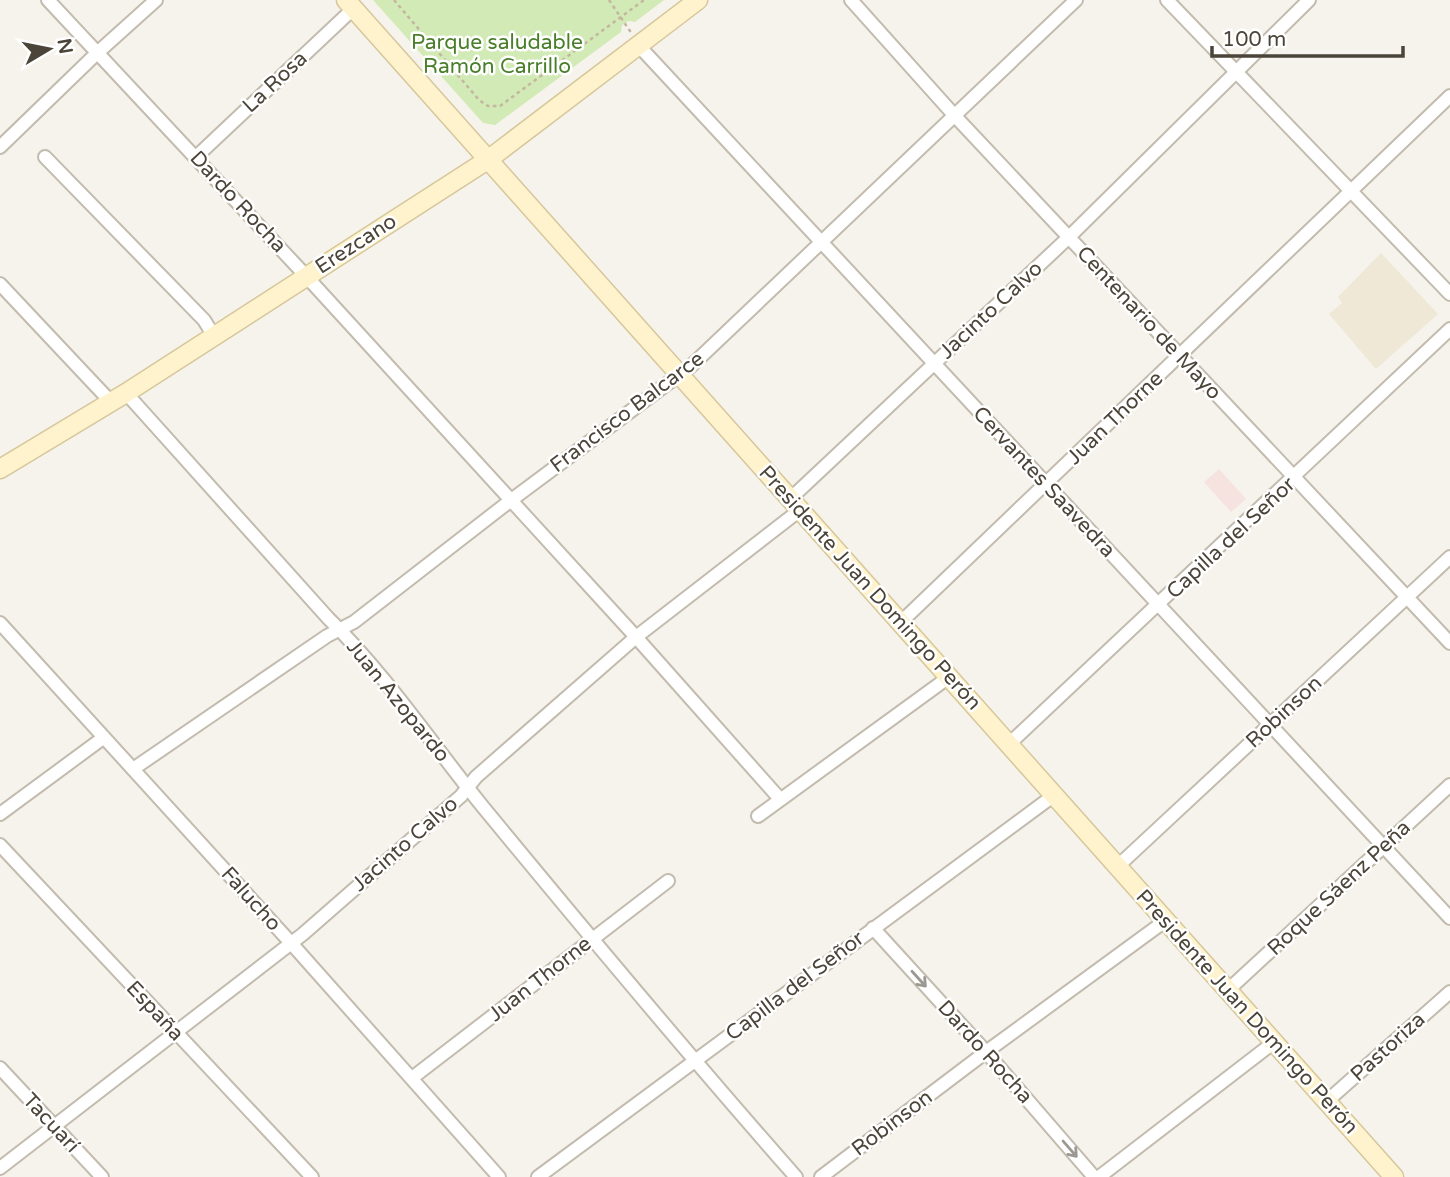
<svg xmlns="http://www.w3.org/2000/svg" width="1450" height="1177" font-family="'Varela Round',sans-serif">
  <rect width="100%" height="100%" fill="#f6f3ec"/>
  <polygon fill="#efe8d6" points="1381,253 1438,314 1376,369 1329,314 1342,303 1338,297"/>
  <polygon fill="#f6e3e0" points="1219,469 1246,499 1231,512 1204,482"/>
  <polygon fill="#d2eab5" points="373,0 664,0 635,22 629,21 622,25 621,32 495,125 483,123"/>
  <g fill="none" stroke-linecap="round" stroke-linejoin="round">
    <g stroke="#c2bbae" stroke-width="16">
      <g id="street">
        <polyline points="48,0 306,276 636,637 780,799"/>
        <polyline points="851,0 954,115 1450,643"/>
        <polyline points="1167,0 1450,294"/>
        <polyline points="639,46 1450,918"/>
        <polyline points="0,147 96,54 156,0"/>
        <polyline points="45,157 204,320 214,336"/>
        <polyline points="196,157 354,8"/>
        <polyline points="0,284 111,402"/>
        <path d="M 126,393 L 328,618 C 386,675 432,744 483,807 C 586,932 689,1056 796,1177"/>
        <polyline points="790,499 1069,237 1309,0"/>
        <polyline points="0,623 291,943 499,1177"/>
        <polyline points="900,623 1450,96"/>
        <polyline points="1009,744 1450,329"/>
        <polyline points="133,769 327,636 354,622 510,501 691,366 1076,0"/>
        <polyline points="0,814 103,738"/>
        <polyline points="758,816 949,677"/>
        <polyline points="0,845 312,1177"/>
        <polyline points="1118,866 1450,557"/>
        <polyline points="873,928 986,1052 1094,1177"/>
        <polyline points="1227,991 1450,785"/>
        <polyline points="0,1068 102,1177"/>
        <polyline points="412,1078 668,881"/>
        <polyline points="1326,1102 1450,992"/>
        <polyline points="0,1168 303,934 461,796 476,777 636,637 800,510"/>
        <polyline points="538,1177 1053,796"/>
        <polyline points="821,1177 986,1052 1165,921"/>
        <polyline points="1099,1177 1273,1043"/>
      </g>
    </g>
    <g stroke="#d6c79b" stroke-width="21">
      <g id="secondary">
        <polyline points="346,0 1394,1177"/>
        <polyline points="0,469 126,393 489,159 698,0"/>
      </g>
    </g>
    <g stroke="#c4b79f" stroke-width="2.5" stroke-dasharray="3.5 3.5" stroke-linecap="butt">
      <polyline points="394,0 479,100 488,106 500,106 644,0"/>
      <polyline points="609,0 632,34"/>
    </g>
    <use href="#street" stroke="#fff" stroke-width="12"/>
    <use href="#secondary" stroke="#fff3cd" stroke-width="18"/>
  </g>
  <defs><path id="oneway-shaft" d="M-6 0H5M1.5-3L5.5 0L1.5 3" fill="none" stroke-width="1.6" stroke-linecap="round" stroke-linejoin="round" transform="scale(1.75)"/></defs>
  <g stroke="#9c9892">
    <use href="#oneway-shaft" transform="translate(919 979) rotate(48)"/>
    <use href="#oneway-shaft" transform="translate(1070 1149) rotate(49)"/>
  </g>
  <g text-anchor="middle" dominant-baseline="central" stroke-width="5" stroke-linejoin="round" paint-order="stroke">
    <g font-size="21" fill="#4a7f2a" stroke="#fff">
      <text x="497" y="42">Parque saludable<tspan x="497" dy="24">Ramón Carrillo</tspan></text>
    </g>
    <g font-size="21" fill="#4b4439" stroke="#fff">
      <text transform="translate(275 82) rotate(-43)">La Rosa</text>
      <text transform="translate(238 202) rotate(47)">Dardo Rocha</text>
      <text transform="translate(356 244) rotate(-33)">Erezcano</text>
      <text transform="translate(991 310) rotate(-43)">Jacinto Calvo</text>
      <text transform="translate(1149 323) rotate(47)">Centenario de Mayo</text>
      <text transform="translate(627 412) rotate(-37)">Francisco Balcarce</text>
      <text transform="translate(1115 418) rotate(-44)">Juan Thorne</text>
      <text transform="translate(1044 482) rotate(47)">Cervantes Saavedra</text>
      <text transform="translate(1231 538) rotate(-43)">Capilla del Señor</text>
      <text transform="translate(870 588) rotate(48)">Presidente Juan Domingo Perón</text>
      <text transform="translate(398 701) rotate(51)">Juan Azopardo</text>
      <text transform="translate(1284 712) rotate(-43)">Robinson</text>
      <text transform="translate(405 844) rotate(-41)">Jacinto Calvo</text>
      <text transform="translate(1339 888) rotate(-43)">Roque Sáenz Peña</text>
      <text transform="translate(251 899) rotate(48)">Falucho</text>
      <text transform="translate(540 979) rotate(-38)">Juan Thorne</text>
      <text transform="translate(795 986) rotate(-37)">Capilla del Señor</text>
      <text transform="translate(155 1011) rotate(47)">España</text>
      <text transform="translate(1247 1012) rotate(48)">Presidente Juan Domingo Perón</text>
      <text transform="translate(1388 1047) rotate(-42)">Pastoriza</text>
      <text transform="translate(985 1052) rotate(48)">Dardo Rocha</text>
      <text transform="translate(51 1123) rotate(47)">Tacuarí</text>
      <text transform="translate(892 1123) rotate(-37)">Robinson</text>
    </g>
  </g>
  <g transform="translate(49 49) rotate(80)" stroke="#ffffff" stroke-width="5" paint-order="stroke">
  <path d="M0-5L12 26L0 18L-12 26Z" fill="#4b4439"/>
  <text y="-10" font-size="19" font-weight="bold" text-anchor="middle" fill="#4b4439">N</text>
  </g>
  <path d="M1212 46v10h191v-10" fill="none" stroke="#4b4439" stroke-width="3.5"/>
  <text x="1222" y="46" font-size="21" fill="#4b4439" stroke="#ffffff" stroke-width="5" paint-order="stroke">100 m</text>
</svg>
